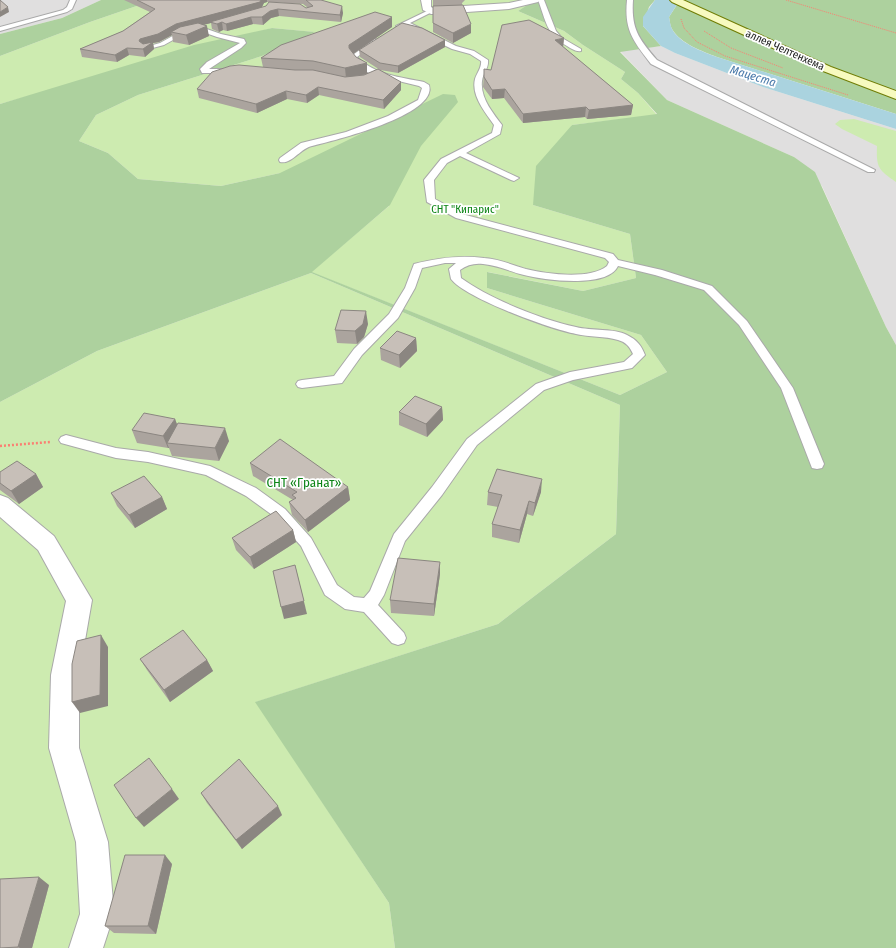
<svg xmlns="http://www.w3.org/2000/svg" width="896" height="948" font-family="'Fira Sans Condensed',sans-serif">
  <rect width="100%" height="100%" fill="#f2efe9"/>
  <g fill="#e0dfdf">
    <polygon points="0,0 101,0 62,18 0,34"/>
    <polygon points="661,46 675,53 763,87 896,129 896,345 886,327 822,186 794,157 667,100 620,51"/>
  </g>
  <g fill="#cdebb0">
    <polygon points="154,0 524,0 530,4 518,11 564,31 583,45 625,72 621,79 638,93 657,115 572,125 533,205 630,234 636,278 583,291 488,272 487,288 641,335 667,372 620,395 311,272 389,206 280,173 221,186 138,179 108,153 79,141 96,115 138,95 262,56 314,32 272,28 0,104 0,56 90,22"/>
    <path d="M 854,119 L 896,131 L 896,182 C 879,170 876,168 877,146 L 842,129 L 835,124 L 840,120 Z"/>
    <polygon points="311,273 620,405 616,534 498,624 256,702 389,903 395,948 0,948 0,402 97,351"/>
  </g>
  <g fill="#add19e">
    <polygon points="101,0 154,0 90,22 0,56 0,34 62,18"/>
    <polygon points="524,0 655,0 649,7 643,26 661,46 620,52 667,100 794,157 815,172 886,327 896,345 896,948 395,948 389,903 255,702 498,624 616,534 620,405 311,273 97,351 0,402 0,104 194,45 272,28 315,32 262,56 138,95 96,115 79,141 108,153 138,179 221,186 280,173 443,94 455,95 458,102 421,146 390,205 312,272 620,395 667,372 641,335 487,288 487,272 583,291 636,278 630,234 533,205 536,166 572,125 657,114 638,93 621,79 625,72 583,45 564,31 518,11 529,4"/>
    <path d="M 680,0 L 896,0 L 896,114 L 717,57 C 702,51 681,44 672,29 C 670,26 670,21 669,17 Z"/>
  </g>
  <path fill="#aad3df" d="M 655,0 L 680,0 L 669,17 C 670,21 670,25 672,29 C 679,43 703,52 717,57 L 896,114 L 896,129 L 763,87 L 675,53 L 661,46 L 643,26 L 643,17 Z"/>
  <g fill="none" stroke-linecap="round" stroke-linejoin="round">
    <g stroke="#a9a9a9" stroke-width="2">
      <g id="service">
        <polygon points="70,0 76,0 72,9 67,12 0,31 0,27 63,10 67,7"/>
        <path d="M 538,0 L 544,0 L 556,31 L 562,38 L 581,49 L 581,51 C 576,52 572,49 567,46 C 546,34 546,21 538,0 Z"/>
        <path d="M 627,0 L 633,0 C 631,29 639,39 657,60 L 875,170 L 874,172 L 868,172 L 651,64 C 633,41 624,30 627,0 Z"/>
        <path d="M 429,10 L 434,11 L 410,23 L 456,46 L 474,51 L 488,60 C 489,68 483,73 482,81 C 480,98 493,113 502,125 L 500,134 L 466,153 L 519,178 L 514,181 L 511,180 L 460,156 L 447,163 L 434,180 L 435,199 L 462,214 L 613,254 L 618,260 L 662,270 L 712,286 L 747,321 L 793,388 L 824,464 L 822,468 L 817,469 L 812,468 L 781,388 L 739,325 L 704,290 L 655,275 L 618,266 C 607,289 544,280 524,275 C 511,272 497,265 483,264 C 474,263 467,265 460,270 L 461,278 C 490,299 540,319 576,327 C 591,331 614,328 627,335 C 637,340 641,345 645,355 L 632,368 L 573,380 L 544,390 L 477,445 L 442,495 L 405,541 L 384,595 L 378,605 L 404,633 L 406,638 L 404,643 L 398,645 L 392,643 L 364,612 L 345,609 L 325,595 L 301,546 L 275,517 L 246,496 L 206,475 L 148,462 L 116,458 L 61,443 L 59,440 L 61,437 L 66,435 L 116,448 L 148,452 L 210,466 L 256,488 L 285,509 L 311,538 L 337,585 L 354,597 L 364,598 L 370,591 L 394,534 L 432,487 L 467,439 L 536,384 L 570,372 L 624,362 L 633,354 C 630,347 626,342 618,340 C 605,336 589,337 576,334 C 550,329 465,298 451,279 L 449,269 L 456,263 L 445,263 L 422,268 L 415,288 L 398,318 L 362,355 L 342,383 L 302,388 L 298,387 L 296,384 L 298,381 L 302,380 L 334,376 L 354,349 L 389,314 L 405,288 L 414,264 C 438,258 460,255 484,258 C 499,259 512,265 526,269 C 546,274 590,280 607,266 L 609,262 L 605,258 L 456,218 L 427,202 L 424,180 L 441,159 L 492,133 L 494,125 C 485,112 471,96 475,79 C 477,73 482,67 481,61 L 470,54 L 452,49 L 405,26 L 399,28 L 396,26 Z"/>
        <polygon points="201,27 221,34 244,39 246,43 241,48 209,69 231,69 235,71 234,73 202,73 200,69 207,62 240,43 217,37 200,31 182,35 164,45 145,50 142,48 160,43 178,33"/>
        <path d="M 375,39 L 377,40 L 377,42 L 357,57 C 375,75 400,77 424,82 L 429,85 C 439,115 332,141 312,146 C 301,148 291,165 280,162 L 279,160 L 280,158 L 301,143 L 346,132 L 388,116 L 418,100 L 422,88 L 419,86 L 378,76 L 367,81 L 361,81 L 361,77 L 371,74 L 358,67 L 350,57 Z"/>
      </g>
    </g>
    <g stroke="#a9a9a9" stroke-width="2">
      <g id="minor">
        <polygon points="421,0 431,0 431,7 433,8 509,3 523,0 540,0 538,2 509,9 439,14 431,14 423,10"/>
        <polygon points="0,495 8,498 54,536 92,600 79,675 79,748 108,842 114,914 103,948 69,948 80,914 76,842 49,748 51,675 66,601 38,550 0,517"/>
      </g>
    </g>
    <g stroke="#707d05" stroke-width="2">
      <polygon id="secondary" points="670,0 683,0 831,67 896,91 896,99 823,71 672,2"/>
    </g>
    <g stroke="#fa8072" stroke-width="1" stroke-dasharray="1 1" stroke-linecap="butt">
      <polyline points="786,0 896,33"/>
      <polyline points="681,19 684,28 697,42 725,56 848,95"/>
      <polyline points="704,31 731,48 783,68"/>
    </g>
    <polyline stroke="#fa8072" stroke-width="2.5" stroke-dasharray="2 2" stroke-linecap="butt" points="0,446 50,442"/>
    <use href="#service" fill="#fff" fill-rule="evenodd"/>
    <use href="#minor" fill="#fff" fill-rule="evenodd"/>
    <use href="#secondary" fill="#f7fabf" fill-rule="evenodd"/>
  </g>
  <g fill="#aba49e" fill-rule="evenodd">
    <path d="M 124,0 L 321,0 L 343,13 L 341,22 L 279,16 L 271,18 L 263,25 L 253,24 L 227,31 L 223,30 L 219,32 L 212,29 L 211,23 L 203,25 L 209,36 L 189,45 L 173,42 L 172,35 L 159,42 L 153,43 L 154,49 L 145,57 L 129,55 L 117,62 L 82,57 L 80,49 L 123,31 L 150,12 ZM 267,2 L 303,4 L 308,8 L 306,8 L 266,6 L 261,8 L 264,3 Z"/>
    <polygon points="433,0 465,0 462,3 462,5 471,33 453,43 433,32"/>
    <polygon points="392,17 392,27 353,54 356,57 367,63 367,74 401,82 401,90 384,109 319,95 307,103 287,99 257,113 199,98 197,89 263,67 261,58"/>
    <polygon points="564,38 563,47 633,105 631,115 587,119 585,117 523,123 504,98 492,99 483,87 484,72 491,70"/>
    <polygon points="445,40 445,47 398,73 380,70 360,57 359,50"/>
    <polygon points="368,324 364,337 357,344 337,343 335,330"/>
    <polygon points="416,338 417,351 400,368 381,360 380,348"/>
    <polygon points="442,407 443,420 427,437 399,425 399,412"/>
    <polygon points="175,419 177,425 229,441 219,461 172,456 169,448 168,448 137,443 132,430"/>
    <polygon points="250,463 348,487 350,500 308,532 292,515 289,502 293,500 253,476"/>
    <polygon points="36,474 43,487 19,504 0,490 0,483"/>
    <polygon points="488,492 541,492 533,516 527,514 519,543 492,537 492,524 498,507 487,505"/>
    <polygon points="111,493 162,497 167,509 135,528 117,506"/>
    <polygon points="293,530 296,542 254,569 236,550 232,538"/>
    <polygon points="440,574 434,616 391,613 390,600"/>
    <polygon points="140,659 207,660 213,671 170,702 147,670"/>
    <polygon points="201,793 282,815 242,849 207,803"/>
    <polygon points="172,864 156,934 114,933 105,926"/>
    <polygon points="49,885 32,948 0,948"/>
  </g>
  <g fill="#8b8681">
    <polygon points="261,0 267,0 267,2 264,3 261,9 178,32 171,32 172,35 159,42 153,43 154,49 145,57 143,49 139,41 140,39 176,24"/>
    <polygon points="342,6 343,13 341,22 340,15"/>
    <polygon points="8,7 9,12 0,17 0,12"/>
    <polygon points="278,9 279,16 271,18 263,25 262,17 270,11"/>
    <polygon points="251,17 253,24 227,31 226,24"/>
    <polygon points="392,17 392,27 350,56 349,45"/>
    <polygon points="222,22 223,30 219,32 217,24"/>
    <polygon points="471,24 471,33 453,43 453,33"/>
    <polygon points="207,26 209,36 189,45 186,35"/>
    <polygon points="564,38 563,47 555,40"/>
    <polygon points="445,40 445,47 398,73 398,66"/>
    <polygon points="127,48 129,55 117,62 115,55"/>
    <polygon points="367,63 367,74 346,78 345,68"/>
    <polygon points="401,82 401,90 384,109 383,100"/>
    <polygon points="318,87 319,95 307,103 306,95"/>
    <polygon points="505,89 504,98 492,99 492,90"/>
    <polygon points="286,91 287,99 257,113 256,104"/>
    <polygon points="633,105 631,115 587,119 589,110"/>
    <polygon points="586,107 585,117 523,123 523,114"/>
    <polygon points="366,311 368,324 364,337 357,344 355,331"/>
    <polygon points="416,338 417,351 400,368 399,355"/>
    <polygon points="442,407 443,420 427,437 426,424"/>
    <polygon points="175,419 180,432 167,443 169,448 168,448 163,436"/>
    <polygon points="225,428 229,441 219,461 215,448"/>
    <polygon points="36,474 43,487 19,504 11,491"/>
    <polygon points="542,479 541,492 533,516 535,503"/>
    <polygon points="348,487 350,500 308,532 305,520"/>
    <polygon points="162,497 167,509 135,528 129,515"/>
    <polygon points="529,501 527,514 519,543 520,530"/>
    <polygon points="293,530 296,542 254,569 250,557"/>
    <polygon points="440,562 440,574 434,616 434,604"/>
    <polygon points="295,565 307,614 284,619 281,607"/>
    <polygon points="101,635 108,647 108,706 80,713 72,702"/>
    <polygon points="207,660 213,671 170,702 164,690"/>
    <polygon points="172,789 179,799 144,827 136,818"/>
    <polygon points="278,806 282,815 242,849 236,840"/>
    <polygon points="165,855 172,864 156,934 148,926"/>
    <polygon points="39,877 49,885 32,948 20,948 18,947"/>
  </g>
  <g fill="#c7bfb8" stroke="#8b8681">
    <polygon points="0,0 8,7 0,12"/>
    <polygon points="137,0 261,0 260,2 176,24 158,34 140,39 139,41 143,44 153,42 143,49 127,48 115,55 80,49 123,31 155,9"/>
    <polygon points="306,0 321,0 342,6 340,15 278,9 270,11 262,17 251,17 226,24 222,22 217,24 210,22 266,6 269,2 300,4 306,8 313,6"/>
    <polygon points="463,5 471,24 453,33 433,23 433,6"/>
    <polygon points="375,12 392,17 349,45 349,48 356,57 367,63 345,68 313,61 261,58 281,45"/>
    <polygon points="529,20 564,38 555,40 633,105 589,110 586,107 523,114 505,89 492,90 484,77 484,69 491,70 502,25"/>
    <polygon points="198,23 207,26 186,35 171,32 180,27"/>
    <polygon points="402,23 422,28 445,40 398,66 380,63 359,50"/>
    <polygon points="239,65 295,70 313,70 345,77 364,75 378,69 401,82 383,100 318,87 306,95 286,91 256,104 197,89 212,72 230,66"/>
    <polygon points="341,310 366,311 363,324 355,331 335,330"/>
    <polygon points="397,331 416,338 399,355 380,348"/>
    <polygon points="415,396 442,407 426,424 399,412"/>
    <polygon points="144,413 175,419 163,436 132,430"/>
    <polygon points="178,423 225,428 215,448 167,443"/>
    <polygon points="280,439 348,487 305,520 289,502 296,498 292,495 297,492 250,463"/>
    <polygon points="17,461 36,474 11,491 0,483 0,472"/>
    <polygon points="497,469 542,479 535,503 529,501 520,530 492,524 502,495 488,492"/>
    <polygon points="144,476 162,497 129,515 111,493"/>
    <polygon points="276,511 293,530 250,557 232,538"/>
    <polygon points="398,558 440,562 434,604 390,600"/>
    <polygon points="295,565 304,601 281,607 273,571"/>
    <polygon points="183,630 207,660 164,690 140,659"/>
    <polygon points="101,635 100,695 72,702 72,664 77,641"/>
    <polygon points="149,758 172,789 136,818 114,785"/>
    <polygon points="239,759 278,806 236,840 201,793"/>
    <polygon points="125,855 165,855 148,926 105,926"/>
    <polygon points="39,877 18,947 0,948 0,879"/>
  </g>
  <g text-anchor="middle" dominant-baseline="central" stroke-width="3.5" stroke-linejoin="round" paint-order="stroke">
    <g font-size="11" fill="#222" stroke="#fff">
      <text transform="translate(785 50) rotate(24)">аллея Челтенхема</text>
    </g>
    <g font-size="11" fill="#0c8416" stroke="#fff">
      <text x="465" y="209">СНТ "Кипарис"</text>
    </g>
    <g font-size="12" font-style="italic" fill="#4a7aab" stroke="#fff">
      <text transform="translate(753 76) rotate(17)">Мацеста</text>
    </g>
    <g font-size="13" fill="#0c8416" stroke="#fff">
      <text x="304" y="482">СНТ «Гранат»</text>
    </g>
  </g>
</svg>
